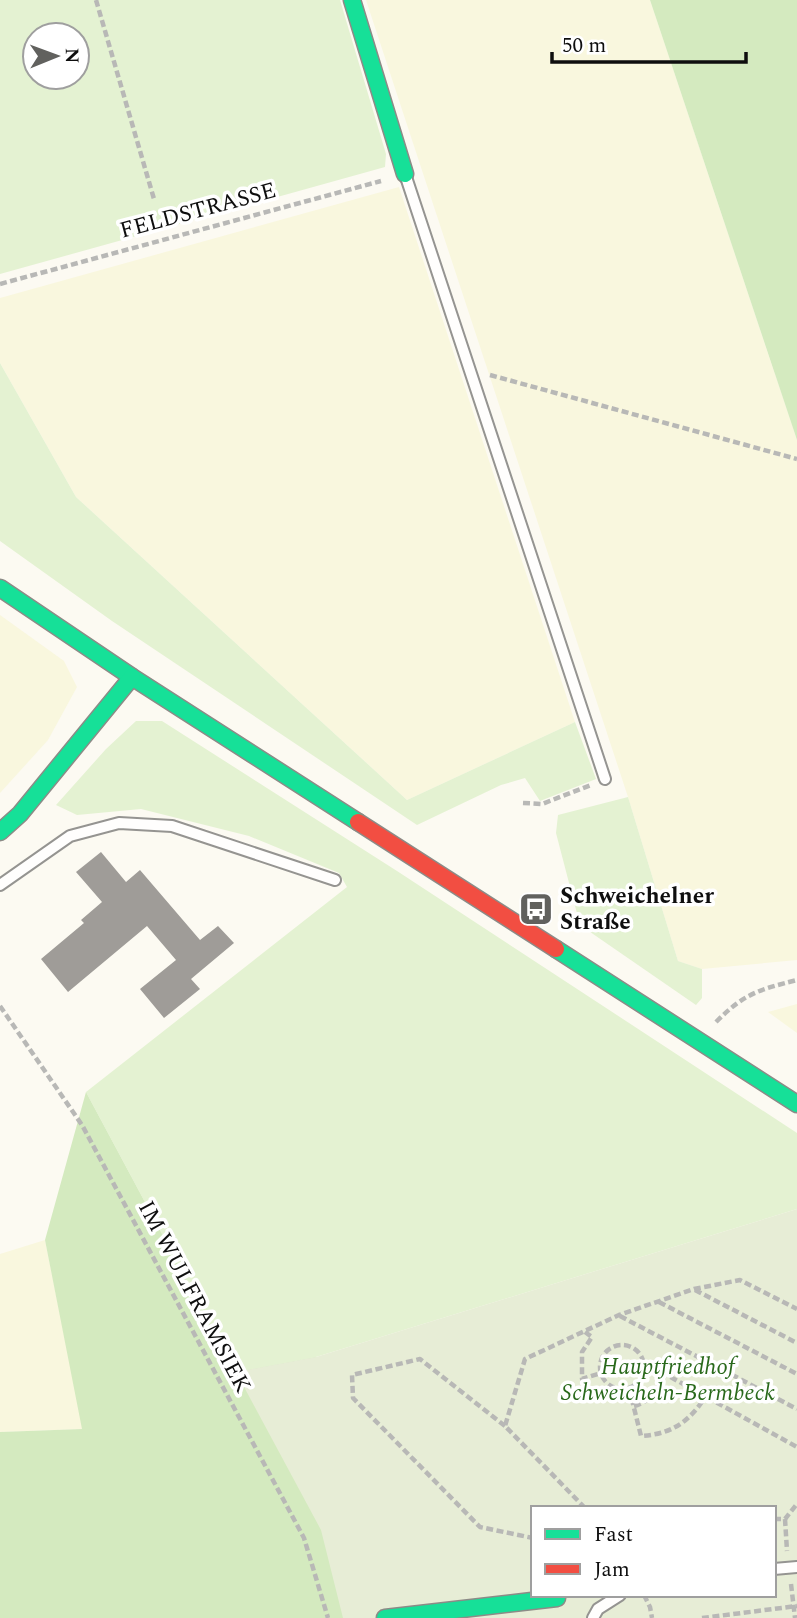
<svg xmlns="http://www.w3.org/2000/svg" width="797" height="1618" font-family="Spectral,serif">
  <rect width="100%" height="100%" fill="#fcfaf2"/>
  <g fill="#f9f7de">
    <polygon points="366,0 650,0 797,440 797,960 702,969 678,961 628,797"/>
    <polygon points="399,187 575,722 407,800 76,497 0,363 0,298"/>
    <polygon points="0,615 64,661 77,687 48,740 0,793"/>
    <polygon points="797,1004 797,1033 768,1012"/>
    <polygon points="45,1240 83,1429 0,1432 0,1254"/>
  </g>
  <g fill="#e4f2d2" fill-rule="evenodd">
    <path d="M 0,0 L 340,0 L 386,154 L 385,167 L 0,274 ZM 35,35 L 77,35 L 77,77 L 35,77 Z"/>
    <polygon points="0,363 76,497 407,800 575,722 596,779 540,801 525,778 501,785 417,825 112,621 0,541"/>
    <polygon points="136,721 162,721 397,871 797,1133 797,1209 316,1357 236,1372 86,1092 347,887 339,873 249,836 141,809 77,815 56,805 106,749"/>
    <polygon points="628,797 678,961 702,969 702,998 696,1005 580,925 556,833 558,815"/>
  </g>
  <g fill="#d4eabf">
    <polygon points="650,0 797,0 797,440"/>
    <polygon points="86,1092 236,1372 316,1357 533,1595 572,1618 0,1618 0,1432 82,1429 45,1240"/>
  </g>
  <path fill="#e7edd6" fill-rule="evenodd" d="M 797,1209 L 797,1618 L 343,1618 L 321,1530 L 236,1372 L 316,1357 ZM 533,1508 L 774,1508 L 774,1595 L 533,1595 Z"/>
  <polygon fill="#9f9c98" points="101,852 126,882 140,870 200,940 218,926 234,943 191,979 200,989 164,1018 140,989 176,960 147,926 68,992 41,959 84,923 81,920 102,902 76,872"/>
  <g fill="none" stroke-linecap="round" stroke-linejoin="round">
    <g stroke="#959491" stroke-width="14">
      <g id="lane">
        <polyline points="405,174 605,779"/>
        <polyline points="0,885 70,836 119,823 172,826 335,880"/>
        <polyline points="774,1569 797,1567"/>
        <polyline points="593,1618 598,1609 620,1595"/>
      </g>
    </g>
    <g stroke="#8c8b87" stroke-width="19">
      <g id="fast">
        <polyline points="352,0 405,174"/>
        <polyline points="0,588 132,677 358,822"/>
        <polyline points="0,832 20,814 132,677"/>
        <polyline points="556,949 797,1104"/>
        <polyline points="385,1618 557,1598"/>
      </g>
    </g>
    <g stroke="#8c8b87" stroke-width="19">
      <polyline id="jam" points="358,822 556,949"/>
    </g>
    <g stroke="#b8b8b6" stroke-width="4.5" stroke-dasharray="7 3.5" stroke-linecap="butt">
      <polyline points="96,0 154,199"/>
      <polyline points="0,284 381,181"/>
      <polyline points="490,375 797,459"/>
      <polyline points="523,803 542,804 591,785"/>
      <polyline points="0,1006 82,1125 304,1538 328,1618"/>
      <path d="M 716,1022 C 745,993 758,990 797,980"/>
      <polyline points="695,1290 797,1343"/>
      <polyline points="659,1302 797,1374"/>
      <polyline points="620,1316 797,1409"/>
      <polyline points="585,1332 592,1337 582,1352 582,1379 601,1373"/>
      <circle cx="622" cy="1367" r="22"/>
      <path d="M 629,1388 L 641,1436 C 672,1434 689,1422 706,1396"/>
      <path d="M 634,1406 C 650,1402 658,1389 665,1374 L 797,1447"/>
      <polyline points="505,1426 420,1359 352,1375 353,1398 480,1527 533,1538"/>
      <polyline points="585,1508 505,1426 525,1359 619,1315 694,1289 740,1280 797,1309"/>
      <polyline points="774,1519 785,1519 797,1504"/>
      <polyline points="785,1519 787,1551"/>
      <polyline points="791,1584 795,1618"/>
      <polyline points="644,1595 650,1607 652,1618"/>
      <polyline points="702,1618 797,1606"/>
    </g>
    <use href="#lane" stroke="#fffefd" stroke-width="10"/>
    <use href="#fast" stroke="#16e098" stroke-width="16"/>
    <use href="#jam" stroke="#f24e42" stroke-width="16"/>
  </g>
  <defs>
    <g id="bus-square" transform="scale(1.75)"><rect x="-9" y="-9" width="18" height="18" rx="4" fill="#61615e" stroke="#fff"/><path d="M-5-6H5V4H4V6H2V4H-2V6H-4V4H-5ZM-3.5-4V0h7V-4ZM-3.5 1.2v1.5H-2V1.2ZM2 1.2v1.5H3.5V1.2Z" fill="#fff"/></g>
  </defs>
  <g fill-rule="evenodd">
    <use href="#bus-square" x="536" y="909"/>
  </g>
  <g text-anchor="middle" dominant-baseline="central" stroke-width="7" stroke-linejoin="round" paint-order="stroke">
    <g font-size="23" fill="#0e0e0e" stroke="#fff">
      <text transform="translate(198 211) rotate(-15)">FELDSTRASSE</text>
      <text transform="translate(194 1297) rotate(62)">IM WULFRAMSIEK</text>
    </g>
    <g font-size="23" font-weight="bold" fill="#0e0e0e" stroke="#fff" text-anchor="start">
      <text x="560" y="896">Schweichelner<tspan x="560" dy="26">Straße</tspan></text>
    </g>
    <g font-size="23" font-style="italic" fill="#29691b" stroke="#fff">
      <text x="668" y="1367">Hauptfriedhof<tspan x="668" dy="26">Schweicheln-Bermbeck</tspan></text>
    </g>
  </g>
  <rect x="531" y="1506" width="245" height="91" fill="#ffffff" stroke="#9f9f9f" stroke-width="2"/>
  <rect x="545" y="1529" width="35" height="10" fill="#16e098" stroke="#9f9f9f" stroke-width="2"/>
  <text x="594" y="1541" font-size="21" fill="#0e0e0e">Fast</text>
  <rect x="545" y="1564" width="35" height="10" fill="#f24e42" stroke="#9f9f9f" stroke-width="2"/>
  <text x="594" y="1576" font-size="21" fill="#0e0e0e">Jam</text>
  <g transform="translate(56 56) rotate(89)"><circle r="33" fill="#ffffff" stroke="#9f9f9f" stroke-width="2"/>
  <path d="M0-5L12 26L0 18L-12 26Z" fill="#61615e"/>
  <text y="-10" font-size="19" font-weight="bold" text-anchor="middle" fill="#0e0e0e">N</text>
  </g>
  <path d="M552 52v10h194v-10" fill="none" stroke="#0e0e0e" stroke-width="3.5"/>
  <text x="562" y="52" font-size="21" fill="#0e0e0e" stroke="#ffffff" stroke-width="5" paint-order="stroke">50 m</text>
</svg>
